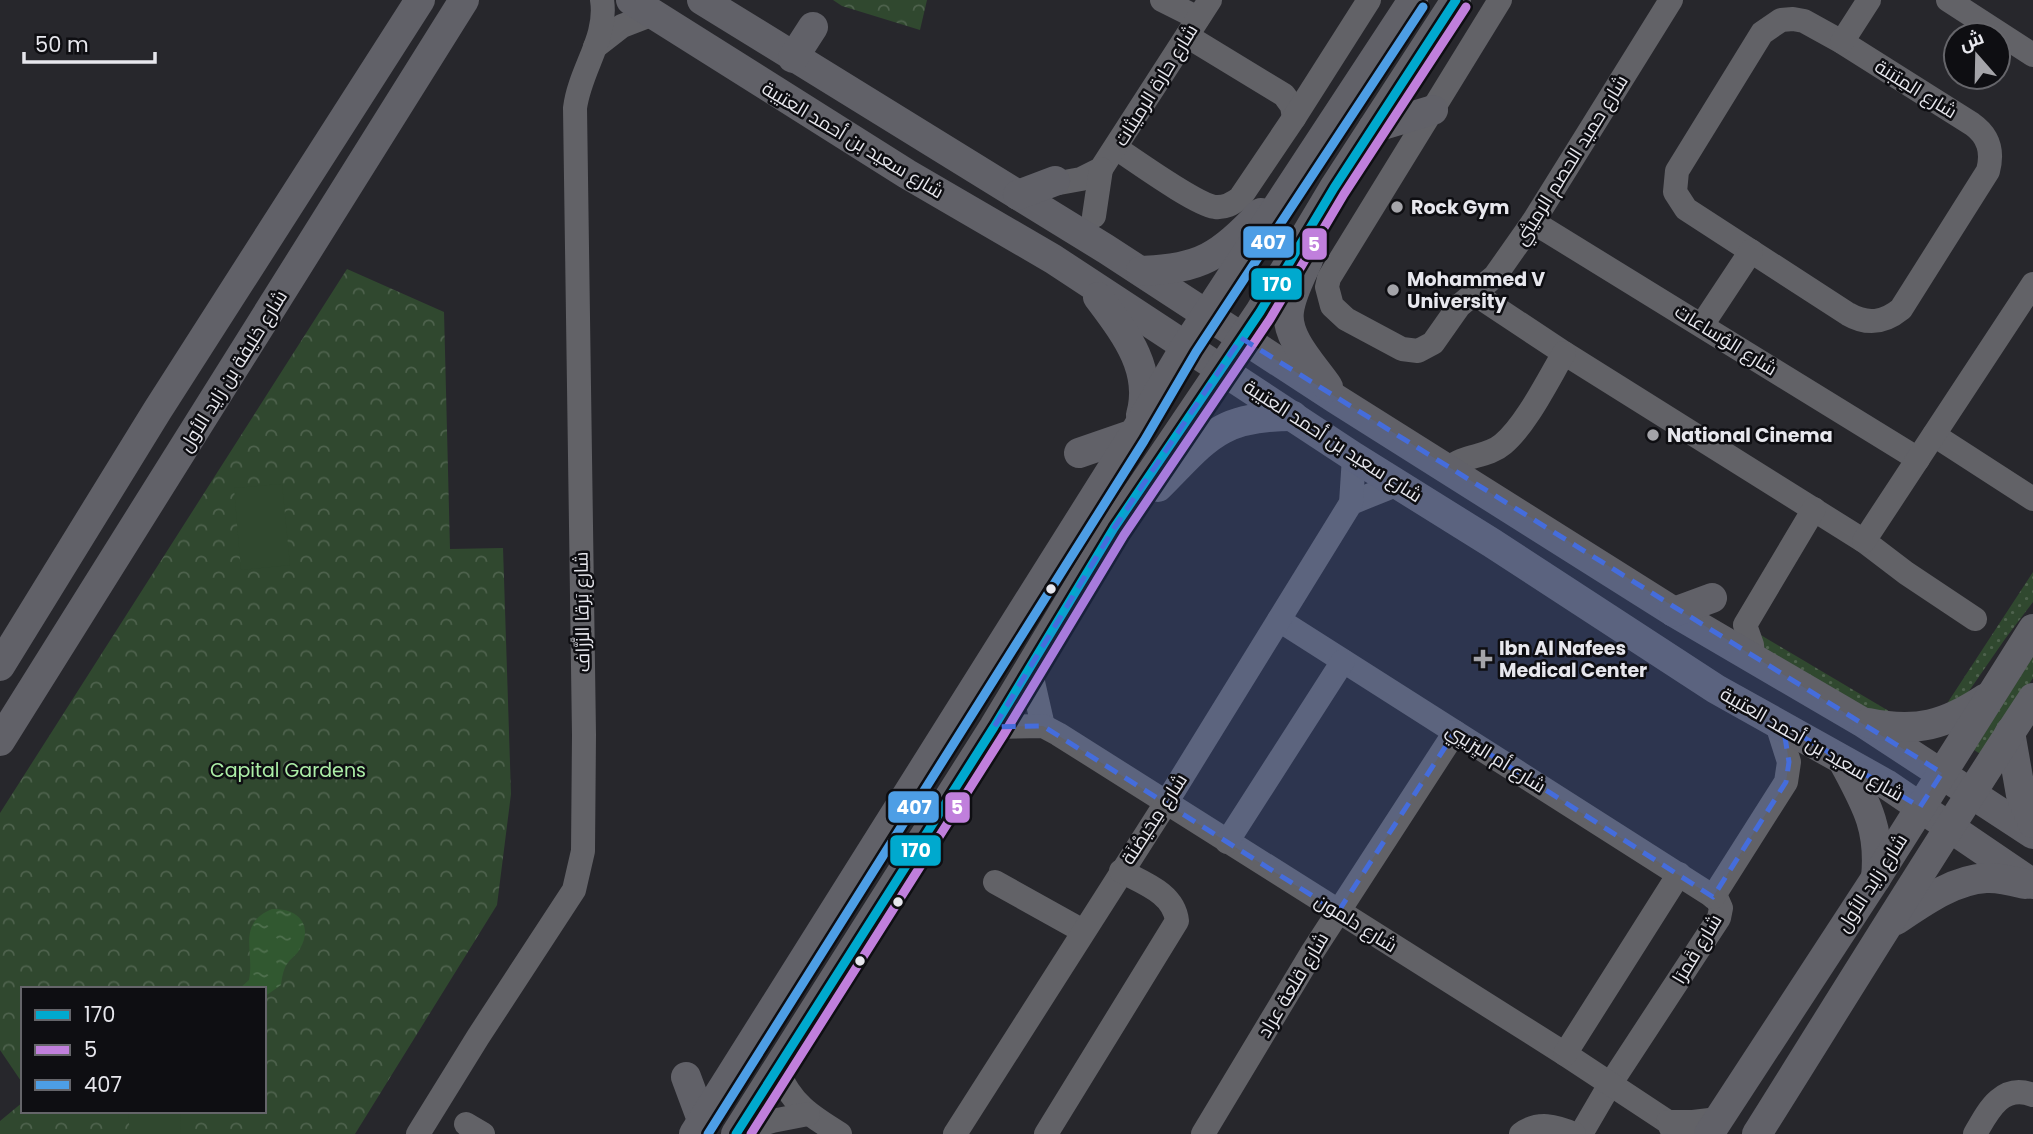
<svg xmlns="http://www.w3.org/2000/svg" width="2033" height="1134" font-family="Poppins,Cairo,sans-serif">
  <defs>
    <pattern id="grass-dots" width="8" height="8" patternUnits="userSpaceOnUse" patternTransform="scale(1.75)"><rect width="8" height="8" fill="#30482f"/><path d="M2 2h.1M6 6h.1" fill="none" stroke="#4e624d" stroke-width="1.8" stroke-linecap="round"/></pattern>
    <pattern id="park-crowns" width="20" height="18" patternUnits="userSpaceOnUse" patternTransform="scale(1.75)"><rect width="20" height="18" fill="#30482f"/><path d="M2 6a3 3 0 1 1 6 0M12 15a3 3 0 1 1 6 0" fill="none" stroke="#4e624d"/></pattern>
    <pattern id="water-ripples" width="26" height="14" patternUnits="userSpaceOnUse" patternTransform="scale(1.75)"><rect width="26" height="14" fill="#315830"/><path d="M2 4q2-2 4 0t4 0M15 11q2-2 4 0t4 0" fill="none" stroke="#4f704e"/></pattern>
  </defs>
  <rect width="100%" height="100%" fill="#27272c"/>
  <g fill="url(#grass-dots)">
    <polygon points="2033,572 2033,602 2005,639 1958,707 1948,702"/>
    <polygon points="1759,634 1909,723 1890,722 1775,659 1764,647"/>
    <polygon points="2033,656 2033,678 1982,755 1974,750"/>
  </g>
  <g fill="url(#park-crowns)">
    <polygon points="833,0 927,0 920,30 842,6"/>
    <polygon points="347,269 444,312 450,549 503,548 511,794 497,905 355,1134 0,1134 0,1121 23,1102 23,1111 264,1111 264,989 23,989 23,1084 0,1050 0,813"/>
  </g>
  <g fill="#30482f">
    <polygon points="282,484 290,565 241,570 234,488"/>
    <polygon points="128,1111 180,1111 181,1134 130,1134"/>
  </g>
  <path fill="url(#water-ripples)" d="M 272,909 C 299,908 315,926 298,952 C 295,956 290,959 287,964 C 283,970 282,978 281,985 L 264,997 L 264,989 L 239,989 L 249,980 C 255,951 236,924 272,909 Z"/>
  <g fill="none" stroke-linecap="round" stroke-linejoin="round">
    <g stroke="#626267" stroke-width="24">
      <polyline points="1162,0 1198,18"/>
      <polyline points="1500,0 1329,278 1327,287 1332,306 1346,319 1402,349 1418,351 1433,343 1459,306 1495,276 1533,222 1671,0"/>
      <polyline points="1948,0 2033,55"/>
      <path d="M 1793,19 L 1804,21 L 1842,42 L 1972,124 C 1989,136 1993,152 1988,171 L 1901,309 C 1884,323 1867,325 1848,314 L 1686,209 L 1675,192 L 1677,171 L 1762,33 L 1781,20 Z"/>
      <polyline points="1187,36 1284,95 1292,106 1294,118"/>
      <polyline points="1842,42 1869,0"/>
      <polyline points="595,47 622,26 653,14"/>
      <path d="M 1116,148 C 1136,161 1195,204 1215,207 C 1225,208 1232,204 1240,198 L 1294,118 L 1369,0"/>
      <polyline points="1059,183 1081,179 1101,169 1210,0"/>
      <polyline points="1094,216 1101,169"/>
      <polyline points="1533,222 1918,459"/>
      <polyline points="1475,294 1564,353 1864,541 1906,573 1975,619"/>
      <polyline points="1702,325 1751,251"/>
      <polyline points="1934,435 2033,499"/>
      <path d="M 1449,468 C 1465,454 1487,458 1503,444 C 1526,425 1548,380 1564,353"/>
      <polyline points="1351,503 1398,484"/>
      <polyline points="1864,541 2033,284"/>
      <polyline points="1279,620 1717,899 1721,908 1719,918 1609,1086 1581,1134"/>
      <polyline points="1753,658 1752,645 1745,625 1814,509"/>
      <polyline points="1030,669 1043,726"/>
      <polyline points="994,727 1043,726 1058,734 1565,1054 1668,1122 1674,1134"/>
      <polyline points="1227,842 1343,661"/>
      <polyline points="995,882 1083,931"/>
      <polyline points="1713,897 1786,782 1789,762 1776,721"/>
      <polyline points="1565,1054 1679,874"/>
      <path d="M 777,1070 C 792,1104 809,1115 840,1134"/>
      <polyline points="1668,1122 1693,1122 1718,1119"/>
      <polyline points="466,1124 483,1134"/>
      <polyline points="737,1132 772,1121 808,1114"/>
      <path d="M 418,1134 L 478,1037 L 574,890 L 583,851 L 584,735 L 575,108 C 580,69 608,38 602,0"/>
      <polyline points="955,1134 1166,803 1351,503 1354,457"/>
      <path d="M 1046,1134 L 1177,921 C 1174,893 1143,883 1121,871"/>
      <polyline points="1203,1134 1313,951 1455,732"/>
      <path d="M 1521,1134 C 1538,1121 1556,1126 1574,1134"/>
      <path d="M 1975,1134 C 1988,1111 2002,1083 2033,1095"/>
    </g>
    <g stroke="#616168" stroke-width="30">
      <polyline points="631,0 907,174 1053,259 1354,457 1492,543 1716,689 1886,784 2033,884"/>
      <polyline points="702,0 1106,249 1336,399 1674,612 1862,722 2033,834"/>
      <polyline points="793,58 813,27"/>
      <polyline points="1373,128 1433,110"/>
      <polyline points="1018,195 1055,181"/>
      <path d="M 1308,260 C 1301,276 1291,294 1289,311 C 1285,338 1314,366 1328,387"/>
      <path d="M 1141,271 C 1203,268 1218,257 1261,213"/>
      <path d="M 1098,297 C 1124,332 1154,369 1141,415"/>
      <polyline points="1079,453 1134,434"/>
      <path d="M 1158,487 C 1207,438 1218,416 1293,416"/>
      <polyline points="1674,612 1712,598"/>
      <polyline points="0,666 157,411 420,0"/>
      <path d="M 1868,723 C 1917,733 1945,725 1986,698"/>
      <polyline points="2010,732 2021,795 2033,823"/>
      <polyline points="0,741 464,0"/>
      <path d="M 1843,761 C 1866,804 1881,828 1876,878"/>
      <path d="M 1896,920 C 1923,902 1953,880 1986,878 C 1999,877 2013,881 2025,884"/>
      <polyline points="686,1077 702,1120"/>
      <polyline points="694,1134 1134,434 1186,346 1413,0"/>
      <polyline points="736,1134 994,727 1114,528 1260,312 1334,188 1456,0"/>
      <polyline points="1709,1134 1876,878 2033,629"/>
      <path d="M 1757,1134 C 1848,989 1938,842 2033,698"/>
    </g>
    <g stroke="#0e0e12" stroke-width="14">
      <polyline id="bus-1" points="736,1134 994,727 1114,528 1260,312 1334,188 1456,0"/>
    </g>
    <g stroke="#0e0e12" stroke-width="14">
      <polyline id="bus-2" points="751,1134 1004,734 1124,535 1270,319 1344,194 1466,7"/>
    </g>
    <g stroke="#0e0e12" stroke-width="14">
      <polyline id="bus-3" points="708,1134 1144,441 1196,352 1423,7"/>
    </g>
    <use href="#bus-1" stroke="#00a9ce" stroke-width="9"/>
    <use href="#bus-2" stroke="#c07fdc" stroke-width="9"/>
    <use href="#bus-3" stroke="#4d9ee5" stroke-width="9"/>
  </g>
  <path fill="#456ddc" fill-opacity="0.2" stroke="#456ddc" stroke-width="5" stroke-dasharray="14 9" stroke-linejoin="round" d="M 1241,338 L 1942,773 L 1920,807 L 1783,725 L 1789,762 L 1786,782 L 1713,897 L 1455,732 L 1338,912 L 1043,726 L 994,727 L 1114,528 Z"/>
  <g fill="#a4a4a9" stroke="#0e0e12" stroke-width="2.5">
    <circle cx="1397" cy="207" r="7"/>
    <circle cx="1393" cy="290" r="7"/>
    <circle cx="1653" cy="435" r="7"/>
    <path d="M1479.5 648.5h7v7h7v7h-7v7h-7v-7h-7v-7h7z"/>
  </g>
  <g fill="#e7e7ed" stroke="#0e0e12" stroke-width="2.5">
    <circle cx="1051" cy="589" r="6"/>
    <circle cx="898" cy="902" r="6"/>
    <circle cx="860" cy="961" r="6"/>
  </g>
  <g text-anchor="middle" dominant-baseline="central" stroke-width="5" stroke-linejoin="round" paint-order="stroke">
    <g font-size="19" fill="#e7e7ed" stroke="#0e0e12">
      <text transform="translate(1156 85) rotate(-58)">شارع حارة الرميثات</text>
      <text transform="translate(1916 89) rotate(32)">شارع المِتبَنة</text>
      <text transform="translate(853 140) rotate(31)">شارع سعيد بن أحمد العتيبة</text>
      <text transform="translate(1571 160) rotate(-58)">شارع حميد الحصم الرميثي</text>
      <text transform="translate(1726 340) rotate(32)">شارع الوُساعات</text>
      <text transform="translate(233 371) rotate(-58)">شارع خليفة بن زايد الأول</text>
      <text transform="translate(1333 441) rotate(33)">شارع سعيد بن أحمد العتيبة</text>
      <text transform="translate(582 612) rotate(-91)">شارع بَرقا الزَّرَّاف</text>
      <text transform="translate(1812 744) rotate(30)">شارع سعيد بن أحمد العتيبة</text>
      <text transform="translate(1496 758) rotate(32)">شارع أم اليِرَيبِي</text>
      <text transform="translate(1154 819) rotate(-57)">شارع مِحَيصْنَة</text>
      <text transform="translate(1872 883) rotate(-57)">شارع زايد الأول</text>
      <text transform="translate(1356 923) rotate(32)">شارع دلمون</text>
      <text transform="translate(1697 949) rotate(-59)">شارع قَمرَا</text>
      <text transform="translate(1293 985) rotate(-59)">شارع قلعة عراد</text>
    </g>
    <g font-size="19" font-weight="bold" fill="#e7e7ed" stroke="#0e0e12" text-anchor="start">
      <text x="1411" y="207">Rock Gym</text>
      <text x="1407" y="279">Mohammed V<tspan x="1407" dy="22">University</tspan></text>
      <text x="1667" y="435">National Cinema</text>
      <text x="1499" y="648">Ibn Al Nafees<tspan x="1499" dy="22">Medical Center</tspan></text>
    </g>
    <g font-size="19" fill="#aceea7" stroke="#0e0e12">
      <text x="288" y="770">Capital Gardens</text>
    </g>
  </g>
  <g stroke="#0e0e12" stroke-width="2.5">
    <rect x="1242" y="225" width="53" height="34" rx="7" fill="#4d9ee5"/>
    <rect x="1301" y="227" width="27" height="34" rx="7" fill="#c07fdc"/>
    <rect x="1250" y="267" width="53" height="34" rx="7" fill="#00a9ce"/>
    <rect x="887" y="790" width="53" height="34" rx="7" fill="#4d9ee5"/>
    <rect x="944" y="791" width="27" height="33" rx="7" fill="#c07fdc"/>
    <rect x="889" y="834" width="53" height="33" rx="7" fill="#00a9ce"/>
  </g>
  <g font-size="19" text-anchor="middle" font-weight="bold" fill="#fff">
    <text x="1268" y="249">407</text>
    <text x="1314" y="251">5</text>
    <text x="1277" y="291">170</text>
    <text x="914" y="814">407</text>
    <text x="957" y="814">5</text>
    <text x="916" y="857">170</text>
  </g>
  <rect x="21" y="987" width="245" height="126" fill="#0e0e12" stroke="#65656a" stroke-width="2"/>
  <rect x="35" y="1010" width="35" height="10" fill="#00a9ce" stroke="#65656a" stroke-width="2"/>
  <text x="84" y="1022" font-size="21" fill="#e7e7ed">170</text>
  <rect x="35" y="1045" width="35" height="10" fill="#c07fdc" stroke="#65656a" stroke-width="2"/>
  <text x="84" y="1057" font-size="21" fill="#e7e7ed">5</text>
  <rect x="35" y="1080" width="35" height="10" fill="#4d9ee5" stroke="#65656a" stroke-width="2"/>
  <text x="84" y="1092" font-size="21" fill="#e7e7ed">407</text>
  <g transform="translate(1977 56) rotate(340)"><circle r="33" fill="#0e0e12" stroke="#65656a" stroke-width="2"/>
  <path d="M0-5L12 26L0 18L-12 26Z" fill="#a4a4a9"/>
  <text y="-10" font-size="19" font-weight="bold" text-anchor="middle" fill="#e7e7ed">ش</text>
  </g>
  <path d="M24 52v10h131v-10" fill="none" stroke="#e7e7ed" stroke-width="3.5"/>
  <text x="35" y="52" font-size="21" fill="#e7e7ed" stroke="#0e0e12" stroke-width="5" paint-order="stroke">50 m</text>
</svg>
